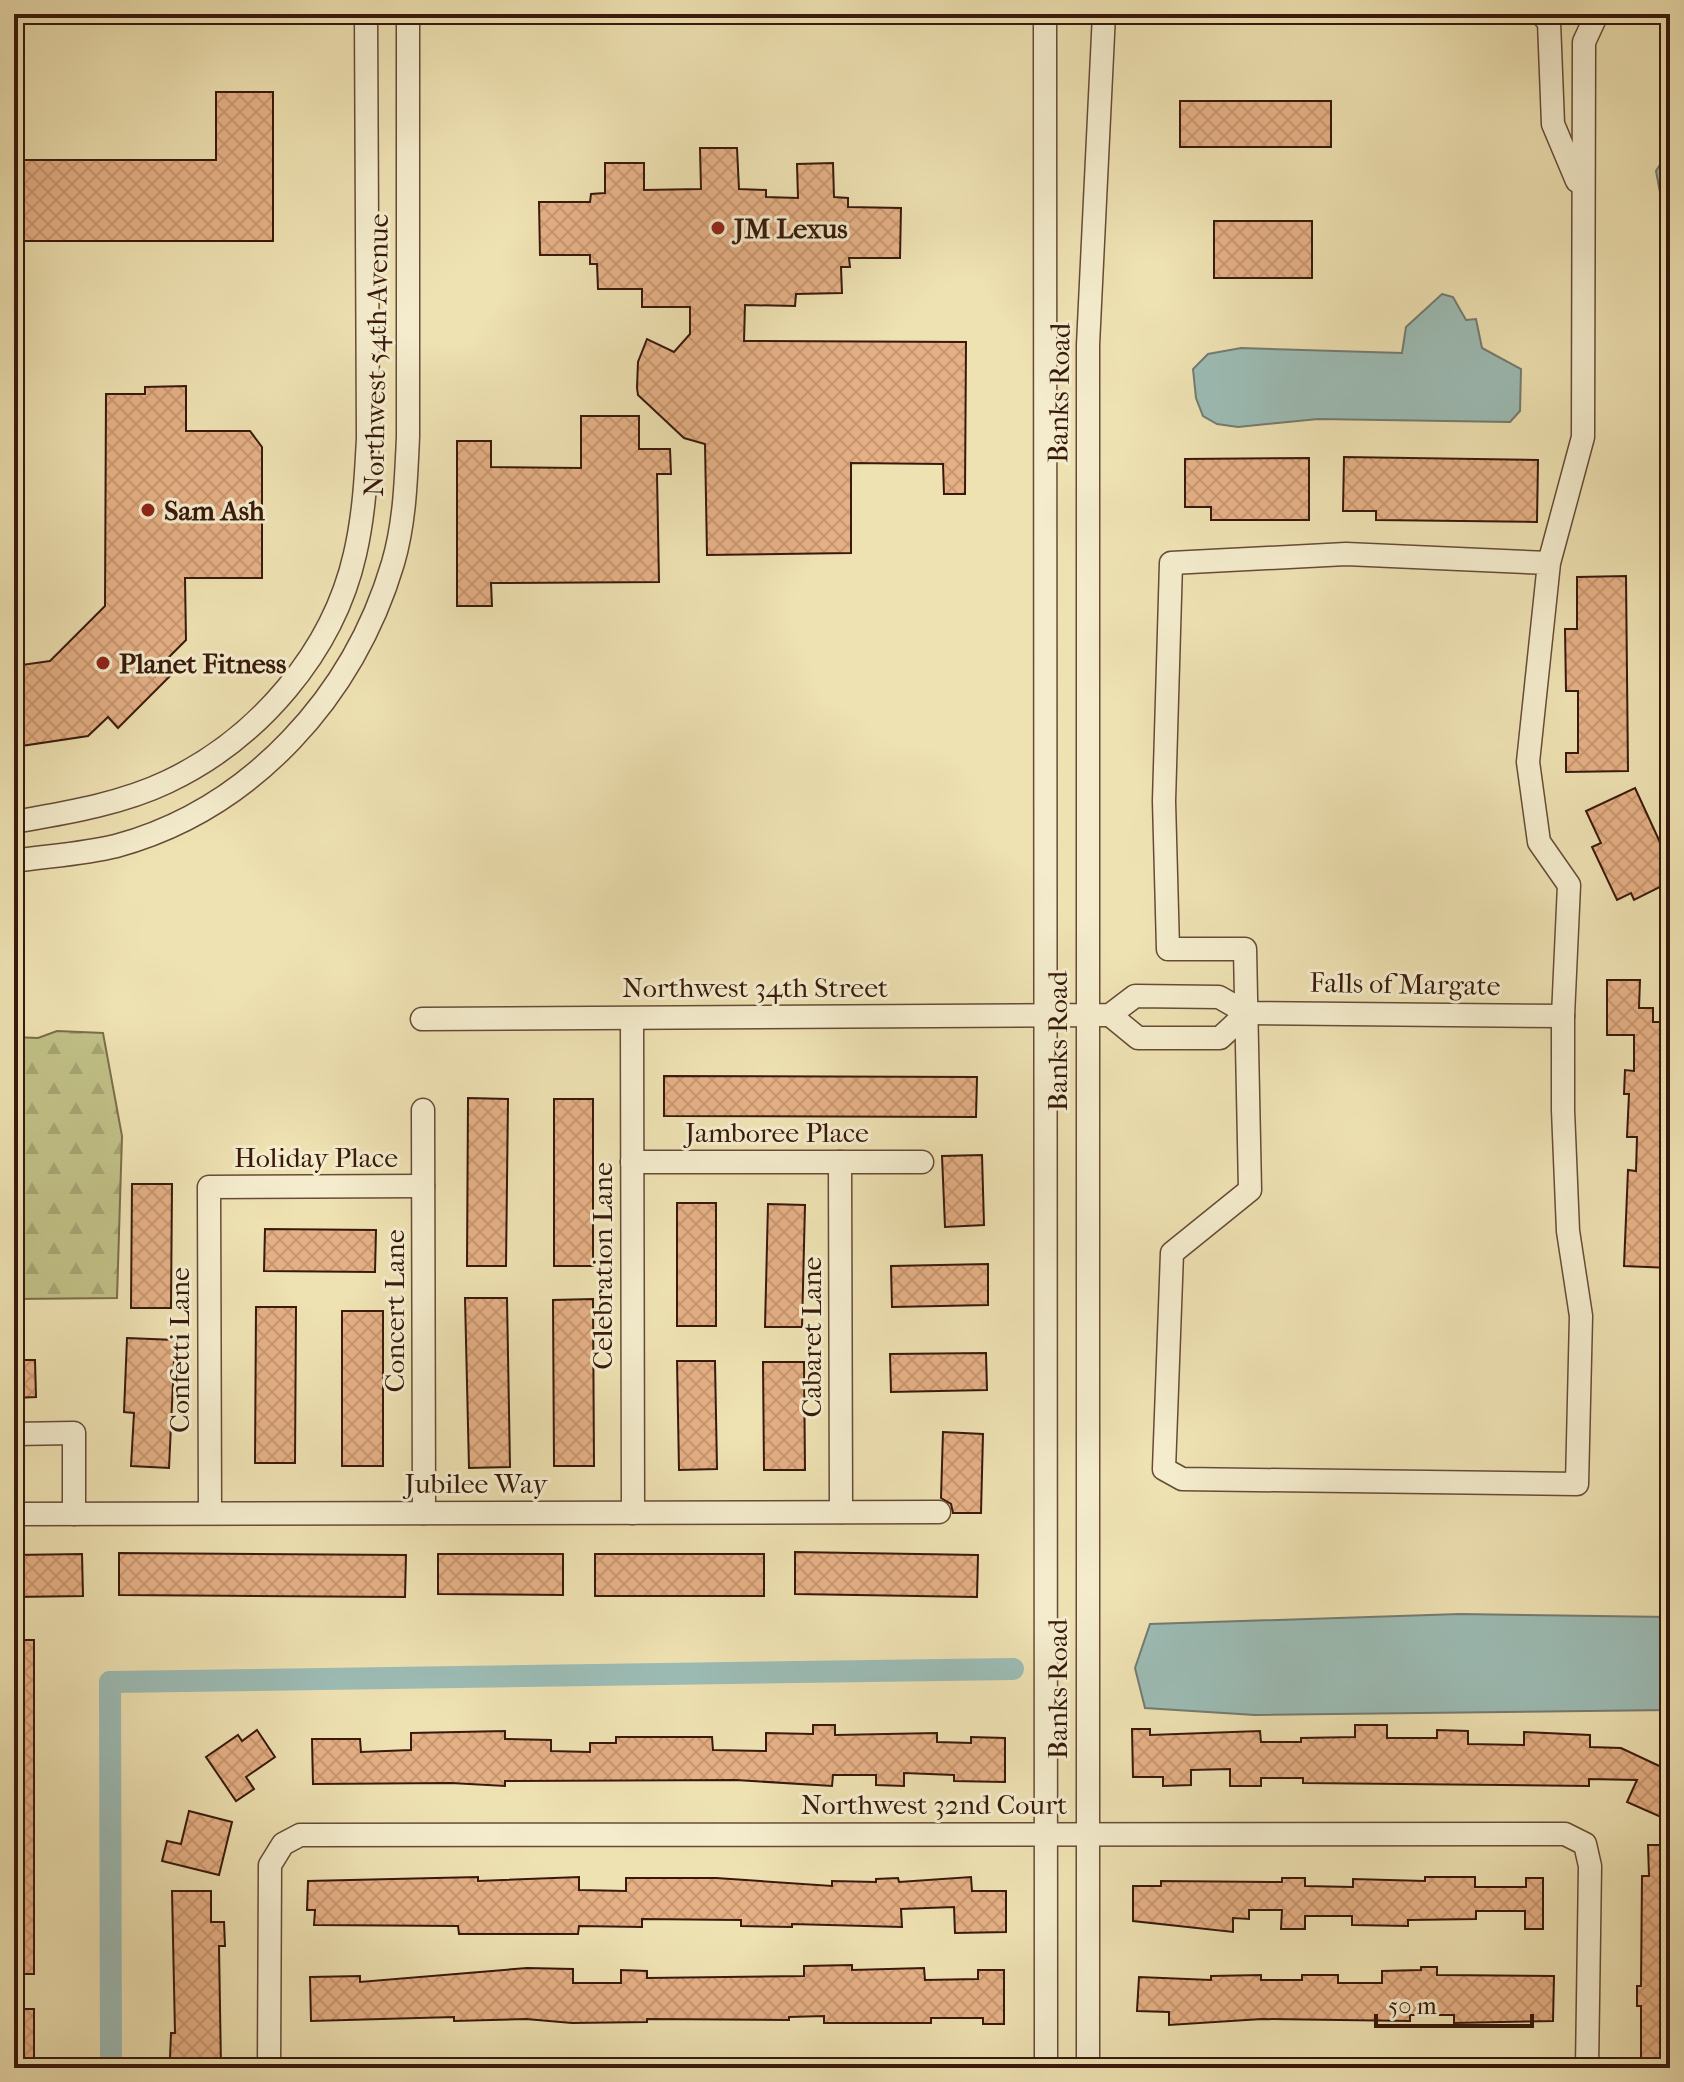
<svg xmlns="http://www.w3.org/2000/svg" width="1684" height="2082" font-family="'IM FELL French Canon',serif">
  <defs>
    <pattern id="forest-firs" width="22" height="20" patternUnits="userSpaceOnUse" patternTransform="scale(2)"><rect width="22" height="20" fill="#c1c187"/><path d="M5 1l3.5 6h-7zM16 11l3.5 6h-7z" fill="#a7a573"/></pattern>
    <pattern id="building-cross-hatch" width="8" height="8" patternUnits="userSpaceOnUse" patternTransform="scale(2)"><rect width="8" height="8" fill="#e6b085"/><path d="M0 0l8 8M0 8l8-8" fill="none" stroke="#c69772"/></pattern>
  </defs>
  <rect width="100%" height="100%" fill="#eee1b2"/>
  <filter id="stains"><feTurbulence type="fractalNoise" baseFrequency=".0025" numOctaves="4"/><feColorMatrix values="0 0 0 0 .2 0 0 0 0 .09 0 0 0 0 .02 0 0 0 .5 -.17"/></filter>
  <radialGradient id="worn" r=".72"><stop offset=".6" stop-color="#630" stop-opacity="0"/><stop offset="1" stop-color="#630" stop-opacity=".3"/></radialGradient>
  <polygon fill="url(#forest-firs)" stroke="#7c6d4a" stroke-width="2" points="57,1031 103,1033 122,1136 117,1298 14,1299 14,1037 38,1038"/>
  <g fill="#9cbcb5" stroke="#747b71" stroke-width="2">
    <polygon points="1670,149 1670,210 1662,203 1656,171"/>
    <polygon points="1442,294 1453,297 1466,320 1476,319 1482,348 1521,369 1520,411 1510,422 1318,419 1238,427 1217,424 1203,416 1196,398 1193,369 1208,354 1241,348 1402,353 1406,327"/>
    <polygon points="1460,1614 1670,1617 1670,1710 1255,1715 1145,1708 1135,1668 1150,1624"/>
  </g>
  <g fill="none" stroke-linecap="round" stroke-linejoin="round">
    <polyline stroke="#9cbcb5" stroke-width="22" points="111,2068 110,1682 1013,1669"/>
  </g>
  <g fill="url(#building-cross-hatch)" stroke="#38190c" stroke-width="2">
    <polygon points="216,92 273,92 273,241 14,241 14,160 216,160"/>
    <rect x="1180" y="101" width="151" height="46"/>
    <polygon points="700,148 737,148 739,189 766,190 766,197 798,198 797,164 833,163 834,197 848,198 848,207 901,208 900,258 849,258 850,267 841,267 842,293 796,294 795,306 745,305 744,341 966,342 965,494 944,494 943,464 851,463 851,553 707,555 705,444 684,438 638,395 637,388 638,362 647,339 674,352 690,334 690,307 642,307 642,289 598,289 597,264 590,264 590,255 540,255 539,202 590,202 591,194 605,193 605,163 644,163 644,190 701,189"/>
    <rect x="1214" y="221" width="98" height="57"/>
    <polygon points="186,386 186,431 250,431 262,447 262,578 185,578 186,640 163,663 173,673 118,728 108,717 88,736 21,746 19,733 14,734 14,666 50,661 105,606 106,394 145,394 145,387"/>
    <polygon points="581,416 639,416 639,449 670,449 671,474 657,474 659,582 491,583 492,606 457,606 457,441 491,441 491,467 581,468"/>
    <polygon points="1344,457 1538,460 1537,522 1376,520 1376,511 1343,511"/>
    <polygon points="1309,458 1309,520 1211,520 1211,507 1185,507 1185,459"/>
    <polygon points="1626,576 1628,771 1566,772 1566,753 1578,753 1578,691 1566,691 1565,629 1577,629 1577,577"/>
    <polygon points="1635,788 1670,864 1670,882 1634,900 1631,893 1617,900 1592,847 1601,843 1586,811"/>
    <polygon points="1607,980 1640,980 1639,1008 1653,1008 1653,1022 1670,1022 1670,1268 1624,1266 1628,1170 1636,1171 1637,1137 1627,1137 1629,1094 1624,1094 1625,1070 1634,1071 1634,1035 1607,1035"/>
    <polygon points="664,1076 977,1077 976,1117 664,1116"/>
    <polygon points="468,1098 508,1099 506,1266 467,1266"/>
    <rect x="554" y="1099" width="39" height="167"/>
    <polygon points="982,1155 984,1225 945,1227 942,1156"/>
    <polygon points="132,1184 172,1184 171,1308 131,1308"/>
    <rect x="677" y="1203" width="39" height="123"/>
    <polygon points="768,1204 805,1205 802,1327 765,1327"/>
    <polygon points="265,1229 376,1230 375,1272 264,1271"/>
    <polygon points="988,1264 988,1305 892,1307 891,1266"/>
    <polygon points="465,1298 507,1298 510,1467 469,1468"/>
    <polygon points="593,1299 594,1466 554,1466 553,1300"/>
    <polygon points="256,1307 296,1307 295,1463 255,1463"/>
    <rect x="342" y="1311" width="41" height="155"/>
    <polygon points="127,1338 175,1340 169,1468 131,1466 134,1413 124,1412"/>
    <polygon points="986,1353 987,1390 891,1392 890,1354"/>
    <polygon points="14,1360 35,1360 36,1397 14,1398"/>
    <polygon points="677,1361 715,1361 717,1469 679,1470"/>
    <polygon points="763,1362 804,1362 805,1470 764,1470"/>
    <polygon points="943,1432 983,1434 981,1513 953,1513 951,1504 941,1498"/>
    <polygon points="795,1552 978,1555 977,1597 795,1594"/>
    <polygon points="119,1553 406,1555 405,1597 119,1595"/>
    <polygon points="82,1554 83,1596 14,1597 14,1555"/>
    <polygon points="438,1554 563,1554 563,1595 438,1594"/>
    <rect x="595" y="1554" width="169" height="42"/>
    <rect x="14" y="1640" width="20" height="334"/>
    <polygon points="813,1725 835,1725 835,1735 937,1733 937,1742 971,1743 971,1737 1005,1738 1005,1782 954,1781 954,1775 904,1773 904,1786 876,1785 876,1775 833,1775 832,1786 736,1780 505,1781 505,1786 451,1783 313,1784 312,1739 360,1739 361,1752 411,1750 411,1733 505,1731 505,1739 551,1740 551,1751 590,1752 590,1743 616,1743 616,1737 712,1737 713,1750 766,1751 766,1733 813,1734"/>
    <polygon points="1355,1725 1387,1725 1387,1738 1437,1738 1437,1730 1468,1731 1468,1744 1524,1745 1524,1732 1590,1735 1590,1747 1621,1748 1670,1771 1670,1821 1627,1802 1637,1780 1589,1779 1589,1786 1303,1783 1303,1778 1261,1778 1261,1786 1230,1786 1230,1769 1191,1770 1191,1785 1163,1786 1163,1777 1133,1777 1132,1729 1150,1729 1150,1735 1260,1731 1261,1742 1301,1742 1301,1738 1355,1737"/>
    <polygon points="257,1730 275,1757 246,1777 254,1789 236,1801 206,1757 238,1735 242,1741"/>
    <polygon points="189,1811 232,1822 219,1875 162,1861 167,1841 181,1844"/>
    <polygon points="1648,1845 1670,1845 1670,2068 1641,2068 1641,2006 1637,2006 1637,1986 1641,1986 1642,1876 1649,1876"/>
    <polygon points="478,1877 478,1881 579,1877 579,1890 626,1891 626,1878 716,1878 832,1886 832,1881 876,1882 876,1879 898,1878 899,1882 971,1877 972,1891 1006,1891 1006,1932 955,1933 954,1907 901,1909 902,1927 792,1924 792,1927 741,1926 741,1920 642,1919 642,1927 579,1926 578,1934 459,1934 458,1926 314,1925 315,1910 307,1910 308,1881"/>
    <polygon points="1425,1877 1475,1877 1475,1887 1526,1887 1526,1878 1543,1878 1543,1929 1525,1929 1525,1911 1476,1911 1476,1919 1408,1920 1408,1926 1352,1925 1352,1916 1305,1916 1305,1929 1281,1929 1282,1910 1249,1910 1249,1919 1233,1918 1233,1932 1133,1921 1133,1886 1161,1886 1161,1881 1282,1882 1282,1878 1305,1878 1305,1886 1353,1887 1353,1879 1425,1881"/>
    <polygon points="172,1891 211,1891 211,1922 224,1922 225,1946 219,1946 221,2068 184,2068 184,2058 170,2058 171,2033 175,2033"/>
    <polygon points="852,1965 852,1970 924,1968 925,1980 978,1979 978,1970 1004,1970 1004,2024 983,2024 983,2018 931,2018 931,2023 824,2023 824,2016 789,2017 789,2020 647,2019 647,2022 572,2023 526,2019 454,2021 454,2017 311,2021 310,1977 360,1976 360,1982 527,1968 573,1969 573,1983 621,1983 621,1970 647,1971 647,1978 804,1976 804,1966"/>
    <polygon points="1421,1967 1437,1967 1437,1975 1554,1976 1553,2021 1454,2023 1454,2015 1410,2015 1410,2021 1262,2019 1169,2025 1169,2012 1137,2011 1139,1977 1211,1980 1211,1976 1261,1975 1261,1980 1302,1980 1302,1975 1338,1975 1338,1983 1382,1983 1382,1971 1421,1970"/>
    <rect x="14" y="2009" width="20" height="59"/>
  </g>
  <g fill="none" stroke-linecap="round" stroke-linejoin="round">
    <g stroke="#664b36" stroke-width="25">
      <g id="minor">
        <polyline points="1045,14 1046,2068"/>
        <polyline points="1541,14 1549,22 1553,124 1577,181"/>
        <polyline points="1549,563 1346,554 1171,563 1164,801 1168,949 1245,949 1250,1190 1172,1253 1164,1469 1182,1479 1577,1484 1581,1316 1568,1231 1563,1110 1563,1016 1569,885 1539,842 1528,762 1549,563 1583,437 1584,42 1597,14"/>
        <path d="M 14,822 C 65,813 121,804 167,782 C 258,739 333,652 355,554 C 364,515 366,477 368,438 L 366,14"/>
        <path d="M 14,861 C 47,856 84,854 116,846 C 252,809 354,695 393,563 C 405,522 406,479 408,437 L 408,14"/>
        <polyline points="1110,1015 1138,1038 1220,1038 1247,1013"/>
        <polyline points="422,1019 1110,1015 1135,996 1219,997 1247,1013 1563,1016"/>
        <polyline points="632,1019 633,1513"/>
        <polyline points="423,1110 424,1513"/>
        <polyline points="632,1162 922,1162"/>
        <polyline points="840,1162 841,1512"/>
        <polyline points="14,1434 74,1433 74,1514"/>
        <polyline points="210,1513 209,1187 423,1186"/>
        <polyline points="14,1514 939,1512"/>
        <polyline points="269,2068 270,1865 283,1844 300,1835 1565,1834 1585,1844 1590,1866 1587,2068"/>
        <polyline points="1088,2068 1088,345 1104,14"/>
      </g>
    </g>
    <use href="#minor" stroke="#f4eccd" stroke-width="22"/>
  </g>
  <g fill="#8f2418" stroke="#f4eccd" stroke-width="3">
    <circle cx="718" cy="228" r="8"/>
    <circle cx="148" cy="510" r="8"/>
    <circle cx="103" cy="663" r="8"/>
  </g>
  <g text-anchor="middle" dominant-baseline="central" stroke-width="6" stroke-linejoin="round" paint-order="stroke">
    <g font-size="28" font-weight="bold" fill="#38190c" stroke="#f4eccd" text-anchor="start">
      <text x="734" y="228">JM Lexus</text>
      <text x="164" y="510">Sam Ash</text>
      <text x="119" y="663">Planet Fitness</text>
    </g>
    <g font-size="28" fill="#38190c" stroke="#f4eccd">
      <text transform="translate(376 355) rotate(-89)">Northwest 54th Avenue</text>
      <text transform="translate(1059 393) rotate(-89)">Banks Road</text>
      <text transform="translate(1405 984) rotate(1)">Falls of Margate</text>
      <text x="755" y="987">Northwest 34th Street</text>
      <text transform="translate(1057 1041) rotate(-90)">Banks Road</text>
      <text x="777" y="1132">Jamboree Place</text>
      <text x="316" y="1157">Holiday Place</text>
      <text transform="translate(602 1266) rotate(-90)">Celebration Lane</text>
      <text transform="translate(394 1311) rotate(-90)">Concert Lane</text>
      <text transform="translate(811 1337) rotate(-90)">Cabaret Lane</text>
      <text transform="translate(179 1350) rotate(-90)">Confetti Lane</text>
      <text x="476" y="1483">Jubilee Way</text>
      <text transform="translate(1057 1689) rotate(-90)">Banks Road</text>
      <text x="934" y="1804">Northwest 32nd Court</text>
    </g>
  </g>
  <rect width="1684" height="2082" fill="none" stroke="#eee1b2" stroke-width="48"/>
  <rect x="16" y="16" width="1652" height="2050" fill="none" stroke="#38190c" stroke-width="4"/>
  <rect x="24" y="24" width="1636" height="2034" fill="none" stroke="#38190c" stroke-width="2"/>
  <path d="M1376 2014v12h156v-12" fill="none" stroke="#38190c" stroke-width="4"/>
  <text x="1388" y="2014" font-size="24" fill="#38190c" stroke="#f4eccd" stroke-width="6" paint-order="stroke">50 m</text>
  <rect width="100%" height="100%" filter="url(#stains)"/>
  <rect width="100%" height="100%" fill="url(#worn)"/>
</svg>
